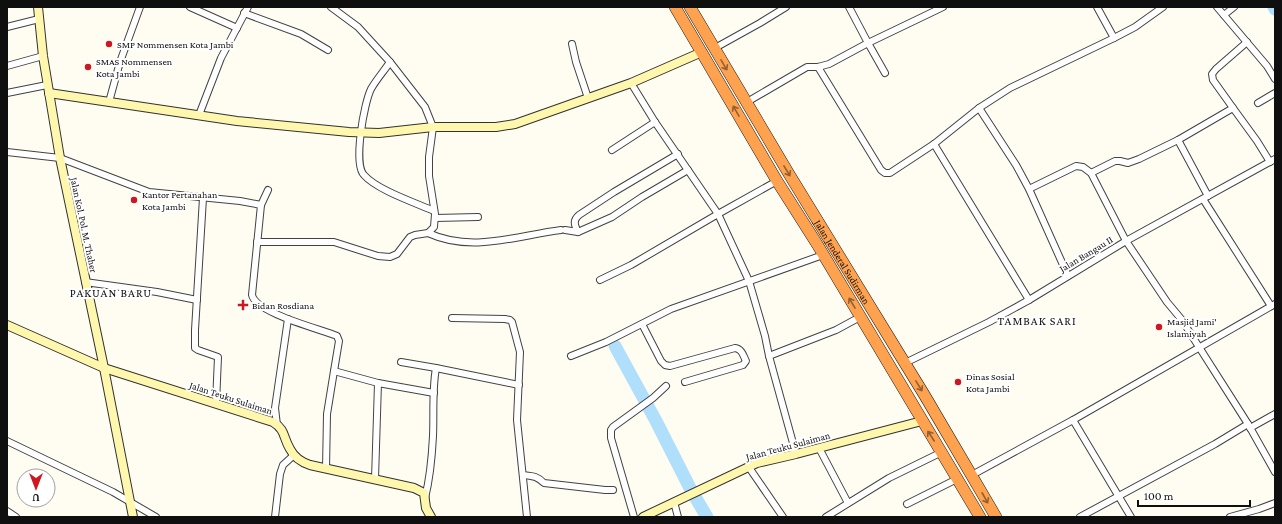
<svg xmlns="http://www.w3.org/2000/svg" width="1282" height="524" font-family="'Crimson Pro',serif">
  <rect width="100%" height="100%" fill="#fffdf2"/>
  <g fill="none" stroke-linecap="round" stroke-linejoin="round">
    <g stroke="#b0dffc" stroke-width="13">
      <polyline points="1274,7 1275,9"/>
      <polyline points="615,346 656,421 691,490 707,517"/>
    </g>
    <g stroke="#424242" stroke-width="8">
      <g id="street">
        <polyline points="190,7 237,28"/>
        <polyline points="849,7 868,43 885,73"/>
        <polyline points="1097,7 1114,38"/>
        <polyline points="1217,7 1267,66 1275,79"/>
        <polyline points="244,13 301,34 328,50"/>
        <polyline points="1224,15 1234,7"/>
        <polyline points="7,27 39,19"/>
        <polyline points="572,44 576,62 588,98"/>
        <polyline points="715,48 760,23 786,7"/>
        <path d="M 390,62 C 384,71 376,80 371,89 C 364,103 353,164 364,175 C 377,190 416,203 434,211"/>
        <polyline points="7,66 43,56"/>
        <polyline points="818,67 881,170 885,173 890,173 934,144 979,108 1010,88 1114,38 1135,27 1163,7"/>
        <polyline points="631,83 655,122 718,214 749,281 765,336 769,356 836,330 860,317"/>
        <polyline points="7,93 47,85"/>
        <polyline points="109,102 120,62 140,7"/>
        <polyline points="747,102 807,67 818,67 829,64 868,43 943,7"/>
        <polyline points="1258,103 1275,93"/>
        <polyline points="979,108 1016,165 1029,189 1068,276"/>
        <polyline points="1233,108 1257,141 1270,162"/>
        <polyline points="199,115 221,58 248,7"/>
        <polyline points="1178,140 1208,196"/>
        <polyline points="934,144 1029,300"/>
        <polyline points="612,150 655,122"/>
        <path d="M 7,152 L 60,158 L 149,192 L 240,201 L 261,205 L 252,295 C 256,313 320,329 337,336 L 339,341 L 334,371 L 378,383 L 434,393"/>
        <polyline points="1091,173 1115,161 1120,161 1128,163 1139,159 1178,140 1233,108 1213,80 1212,74 1216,69 1247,42"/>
        <polyline points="1029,189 1076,166 1083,167 1091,173 1126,241 1167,302 1182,320 1192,336 1248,424 1275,472"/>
        <polyline points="203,198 195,330 195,348 198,350 218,357 216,403"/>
        <polyline points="1203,199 1271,306"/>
        <polyline points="261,205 268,190"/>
        <polyline points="435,218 478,217"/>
        <polyline points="565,230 578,232 612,217 642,197 688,170"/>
        <path d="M 578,232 C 574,224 573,220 579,215 L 614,192 L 678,154"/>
        <path d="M 428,233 C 472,253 515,236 561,230"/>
        <polyline points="257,242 334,242 378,256 390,257 397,254 410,237 415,235 428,233 434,227 435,214 429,176 429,157 433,127 425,107 390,62 358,27 331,7"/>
        <polyline points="600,280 631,265 718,214 777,181"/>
        <polyline points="85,282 157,292 197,300"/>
        <polyline points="452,318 505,319 510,320 512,322 520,352 517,420 527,517"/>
        <path d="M 642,324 L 661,361 L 665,365 L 670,366 L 735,348 C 742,349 743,355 746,361 L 743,365 L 685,382"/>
        <polyline points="571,356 606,342 671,309 823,255"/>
        <polyline points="769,356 796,454"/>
        <polyline points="401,362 436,368"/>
        <polyline points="905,363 989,322 1029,300 1126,241 1275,159"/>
        <polyline points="1073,420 1131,517"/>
        <polyline points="277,425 275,408 288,319"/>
        <polyline points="1250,428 1275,414"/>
        <polyline points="7,441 113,492 156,517"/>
        <polyline points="819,448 848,503"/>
        <polyline points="748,466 783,517"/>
        <polyline points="326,469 327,414 334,371"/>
        <path d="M 523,475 C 533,476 537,476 544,483 L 605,490 L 613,490"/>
        <polyline points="972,475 1073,420 1275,304"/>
        <polyline points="375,479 378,383"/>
        <path d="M 425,498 C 430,478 432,456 433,436 C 434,414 432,390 436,368 L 519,385"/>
        <polyline points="674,502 678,517"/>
        <polyline points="907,504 957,479"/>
        <polyline points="7,511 16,517"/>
        <polyline points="275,517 280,474 283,465 294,455"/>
        <polyline points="634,517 611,438 611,430 613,427 653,398 666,386"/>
        <polyline points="826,517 889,478 942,452"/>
        <polyline points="1080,517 1215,444 1248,424"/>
        <polyline points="1230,517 1259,509 1275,503"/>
      </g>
    </g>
    <g stroke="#313131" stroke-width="10">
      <g id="secondary">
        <polyline points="38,7 43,56 60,158 104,368 133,517"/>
        <polyline points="49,93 237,121 349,132 379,133 433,127 496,127 515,124 631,83 702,52"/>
        <path d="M 7,325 L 104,368 L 273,422 C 286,430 283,438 290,449 C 294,457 301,462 310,465 L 414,488 L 424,493 L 426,508 L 431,517"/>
        <polyline points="643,517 757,463 796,454 922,421"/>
      </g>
    </g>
    <g stroke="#202020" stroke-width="12">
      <g id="highway">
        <polyline points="675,7 777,181 817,244 980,517"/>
        <path id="s1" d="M 690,7 L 789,174 L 925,396 L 996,517"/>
      </g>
    </g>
    <use href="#street" stroke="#fff" stroke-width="6"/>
    <use href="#secondary" stroke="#fff7ad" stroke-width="8"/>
    <use href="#highway" stroke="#ffa250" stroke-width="11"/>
  </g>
  <defs><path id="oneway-shaft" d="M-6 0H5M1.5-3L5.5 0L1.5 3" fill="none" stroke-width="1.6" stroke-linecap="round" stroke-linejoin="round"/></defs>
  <g stroke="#936033">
    <use href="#oneway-shaft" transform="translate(724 65) rotate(60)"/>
    <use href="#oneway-shaft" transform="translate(736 111) rotate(-120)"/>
    <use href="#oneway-shaft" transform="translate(787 171) rotate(59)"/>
    <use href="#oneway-shaft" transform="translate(852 303) rotate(-121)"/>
    <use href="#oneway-shaft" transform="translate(919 386) rotate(58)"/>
    <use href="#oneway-shaft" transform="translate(931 436) rotate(-123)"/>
    <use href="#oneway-shaft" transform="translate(985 498) rotate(61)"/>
  </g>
  <g fill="#ce181f" stroke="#fff" stroke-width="1.5">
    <circle cx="109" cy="44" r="4"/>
    <circle cx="88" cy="67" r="4"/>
    <circle cx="134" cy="200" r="4"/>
    <path d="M241 299h4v4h4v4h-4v4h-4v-4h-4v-4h4z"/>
    <circle cx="1159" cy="327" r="4"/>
    <circle cx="958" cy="382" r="4"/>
  </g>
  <g text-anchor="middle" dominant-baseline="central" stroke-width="4" stroke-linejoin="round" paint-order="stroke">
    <g font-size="10" fill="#0f0f0f" stroke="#fff" text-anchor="start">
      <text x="117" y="44">SMP Nommensen Kota Jambi</text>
      <text x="96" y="61">SMAS Nommensen<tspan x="96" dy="12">Kota Jambi</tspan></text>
      <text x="142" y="194">Kantor Pertanahan<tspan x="142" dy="12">Kota Jambi</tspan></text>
      <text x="252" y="305">Bidan Rosdiana</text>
      <text x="1167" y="321">Masjid Jami'<tspan x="1167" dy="12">Islamiyah</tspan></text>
      <text x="966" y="376">Dinas Sosial<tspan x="966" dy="12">Kota Jambi</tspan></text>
    </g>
    <g font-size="10" fill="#0f0f0f" stroke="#fff">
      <text transform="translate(84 225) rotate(78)">Jalan Kol. Pol. M. Thaher</text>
      <text transform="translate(1086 254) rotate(-31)">Jalan Bangau II</text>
      <text stroke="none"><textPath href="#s1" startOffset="297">Jalan Jenderal Sudirman</textPath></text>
      <text transform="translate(231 398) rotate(18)">Jalan Teuku Sulaiman</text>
      <text transform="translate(788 446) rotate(-15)">Jalan Teuku Sulaiman</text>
    </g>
    <g font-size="12" letter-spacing="1" fill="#0f0f0f" stroke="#fff">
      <text x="111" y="293">PAKUAN BARU</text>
      <text x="1037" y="321">TAMBAK SARI</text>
    </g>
  </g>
  <rect width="1282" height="524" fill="none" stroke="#0f0f0f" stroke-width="16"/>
  <g transform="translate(36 488) rotate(180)"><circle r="19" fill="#ffffff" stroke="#9f9f9f"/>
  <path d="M0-3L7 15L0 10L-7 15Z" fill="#ce181f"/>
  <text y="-6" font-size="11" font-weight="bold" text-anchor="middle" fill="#0f0f0f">U</text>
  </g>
  <path d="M1138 500v6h112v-6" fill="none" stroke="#0f0f0f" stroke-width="2"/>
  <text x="1144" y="500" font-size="12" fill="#0f0f0f" stroke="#ffffff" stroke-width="3" paint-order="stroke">100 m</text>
</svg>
